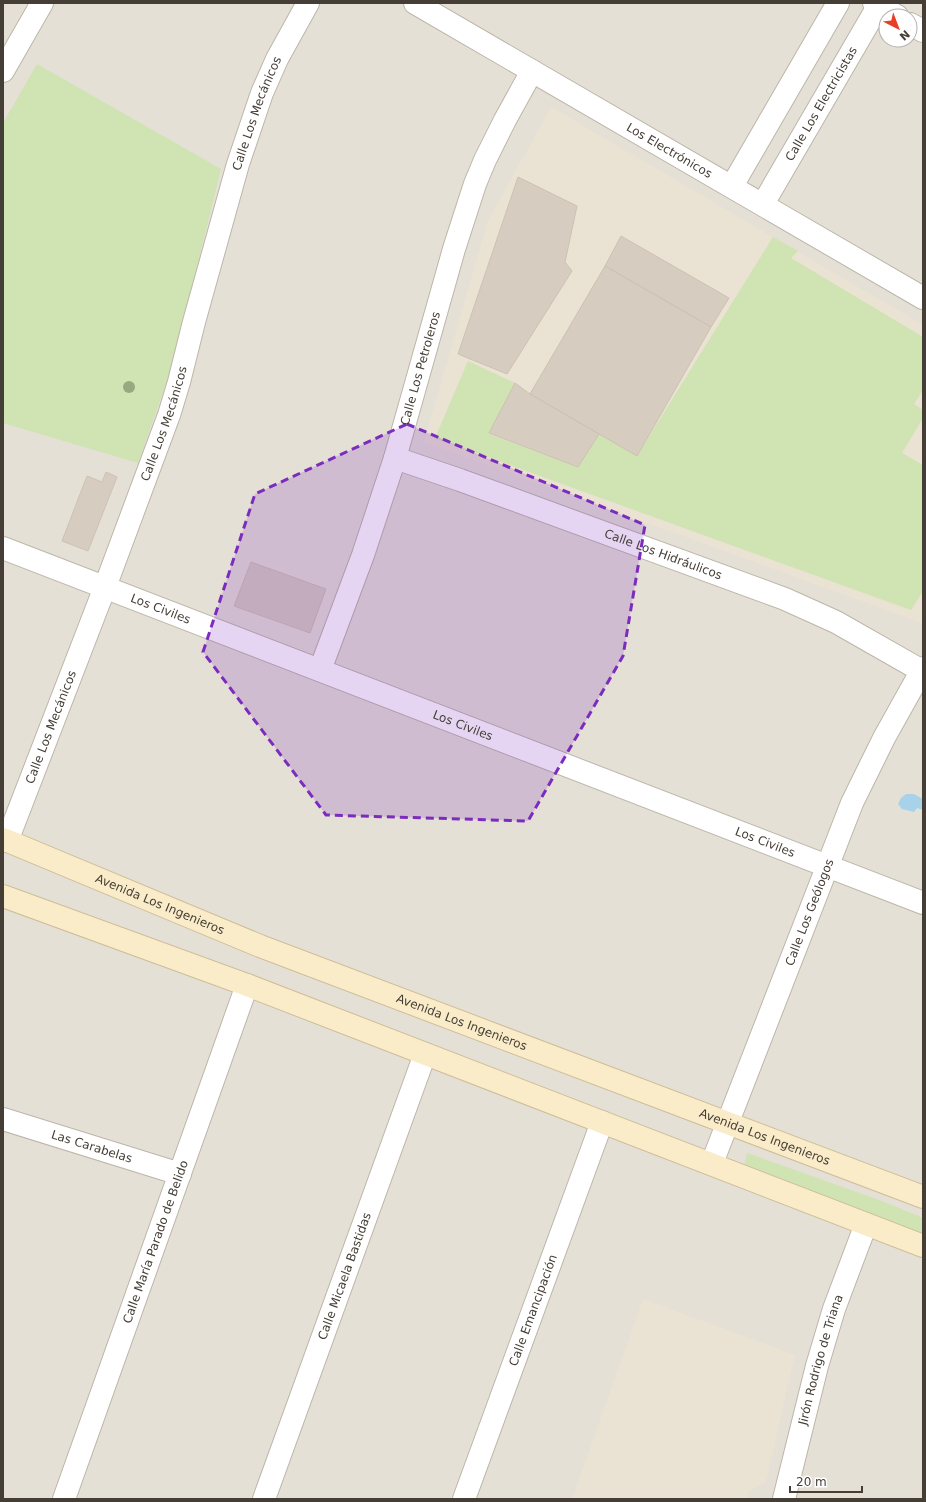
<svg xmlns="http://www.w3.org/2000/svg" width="926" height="1502" font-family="'DejaVu Sans',sans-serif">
  <rect width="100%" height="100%" fill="#f2eee7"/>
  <path fill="#e5e0d5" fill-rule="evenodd" d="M 3,3 L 923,3 L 923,1499 L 3,1499 ZM 886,16 L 910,16 L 910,40 L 886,40 Z"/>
  <g fill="#eae2d2">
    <polygon points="551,107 923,325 922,623 424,442 488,221"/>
    <polygon points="643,1299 795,1355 766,1482 749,1491 746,1499 572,1499"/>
  </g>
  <g fill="#cfe3b3">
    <polygon points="37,64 221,169 173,364 138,463 3,423 3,123"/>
    <polygon points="773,237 798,251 791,258 923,337 923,390 914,404 923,410 923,418 902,453 923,465 923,591 911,610 435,438 468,361 515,383 489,434 578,467 599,434 637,456"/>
    <polygon points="747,1153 882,1201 923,1218 923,1244 743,1172"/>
  </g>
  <polygon fill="#a8d1ea" points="906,794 914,794 923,799 923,810 917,808 914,812 902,809 898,804 901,798"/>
  <g fill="#d6ccc0" stroke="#cdc1b1">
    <polygon points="518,177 577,206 565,262 572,271 507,374 458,354"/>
    <polygon points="621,236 729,298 711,327 605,266"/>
    <polygon points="605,266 711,327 637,456 530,394"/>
    <polygon points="515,383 530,394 599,434 578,467 489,433"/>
    <polygon points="106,472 117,477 88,551 62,541 87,476 102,482"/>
    <polygon points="251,562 326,589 310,633 234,606"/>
  </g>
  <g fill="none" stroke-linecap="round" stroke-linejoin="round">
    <g stroke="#bdb5aa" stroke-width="24">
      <g id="street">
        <path id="s1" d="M 415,3 L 923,298"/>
        <polyline points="874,3 897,16"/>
        <polyline points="910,24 923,31"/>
        <polyline points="3,71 42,3"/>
        <polyline points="732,186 838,3"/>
        <path id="s2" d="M 763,204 L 880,3"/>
        <path id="s3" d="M 395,458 L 460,480 L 785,599 L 836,622 L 922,671"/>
        <path id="s4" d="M 3,548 L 923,903"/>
        <path id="s5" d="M 320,670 L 363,555 L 395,458 L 454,249 L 475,184 L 485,160 L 505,120 L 532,71"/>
        <path id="s6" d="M 7,841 L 105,587 L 169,415 L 179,382 L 194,322 L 238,164 L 262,93 L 277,59 L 308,3"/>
        <path id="s7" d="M 3,1119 L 180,1174"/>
        <path id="s8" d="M 712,1163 L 852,803 L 884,738 L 923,668"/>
        <path id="s9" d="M 64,1499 L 247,985"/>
        <path id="s10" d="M 264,1499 L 425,1054"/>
        <path id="s11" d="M 464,1499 L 602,1122"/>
        <path id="s12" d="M 784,1499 L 817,1366 L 834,1309 L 866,1224"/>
      </g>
    </g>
    <g stroke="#cebe99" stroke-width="24">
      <g id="secondary">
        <path id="s13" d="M 3,839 L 260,946 L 923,1197"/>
        <polyline points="3,896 247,985 923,1246"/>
      </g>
    </g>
    <use href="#street" stroke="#fff" stroke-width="22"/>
    <use href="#secondary" stroke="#faecc9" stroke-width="22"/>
  </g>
  <circle fill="#96a981" cx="129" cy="387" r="6"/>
  <path fill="#7b2cbf" fill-opacity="0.2" stroke="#7b2cbf" stroke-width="3" stroke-dasharray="8 5" stroke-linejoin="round" d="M 407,424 L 645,525 L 623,656 L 528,821 L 326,815 L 203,652 L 255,494 Z"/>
  <g text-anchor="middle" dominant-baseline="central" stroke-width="3" stroke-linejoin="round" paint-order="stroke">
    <g font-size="12" fill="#443e36" stroke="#fff">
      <text stroke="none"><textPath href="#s2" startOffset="116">Calle Los Electricistas</textPath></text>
      <text stroke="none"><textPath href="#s6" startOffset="770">Calle Los Mecánicos</textPath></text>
      <text stroke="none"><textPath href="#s1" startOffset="294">Los Electrónicos</textPath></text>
      <text stroke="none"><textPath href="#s5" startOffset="318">Calle Los Petroleros</textPath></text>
      <text stroke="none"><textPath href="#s6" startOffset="446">Calle Los Mecánicos</textPath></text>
      <text stroke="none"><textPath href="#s3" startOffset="285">Calle Los Hidráulicos</textPath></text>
      <text stroke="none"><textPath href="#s4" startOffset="169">Los Civiles</textPath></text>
      <text stroke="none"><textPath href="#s4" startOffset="493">Los Civiles</textPath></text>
      <text stroke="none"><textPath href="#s6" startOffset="122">Calle Los Mecánicos</textPath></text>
      <text stroke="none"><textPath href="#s4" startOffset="817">Los Civiles</textPath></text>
      <text stroke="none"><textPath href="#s13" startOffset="170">Avenida Los Ingenieros</textPath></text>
      <text stroke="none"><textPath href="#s8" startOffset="269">Calle Los Geólogos</textPath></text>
      <text stroke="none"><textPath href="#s13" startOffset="494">Avenida Los Ingenieros</textPath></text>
      <text stroke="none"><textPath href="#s13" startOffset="818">Avenida Los Ingenieros</textPath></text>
      <text stroke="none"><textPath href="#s7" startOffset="93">Las Carabelas</textPath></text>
      <text stroke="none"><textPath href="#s9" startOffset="273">Calle María Parado de Belido</textPath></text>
      <text stroke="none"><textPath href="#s10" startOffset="237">Calle Micaela Bastidas</textPath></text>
      <text stroke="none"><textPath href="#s11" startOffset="201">Calle Emancipación</textPath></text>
      <text stroke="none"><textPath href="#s12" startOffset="144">Jirón Rodrigo de Triana</textPath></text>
    </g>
  </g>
  <rect width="926" height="1502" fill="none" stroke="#443e36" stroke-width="8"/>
  <g transform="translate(898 28) rotate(138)"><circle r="19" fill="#ffffff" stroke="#b4b2af"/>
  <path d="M0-3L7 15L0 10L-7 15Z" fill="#e83d27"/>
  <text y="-6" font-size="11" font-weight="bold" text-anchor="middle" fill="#443e36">N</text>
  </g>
  <path d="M790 1486v6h72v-6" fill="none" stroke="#443e36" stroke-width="2"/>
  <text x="796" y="1486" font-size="12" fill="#443e36" stroke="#ffffff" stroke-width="3" paint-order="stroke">20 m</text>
</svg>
